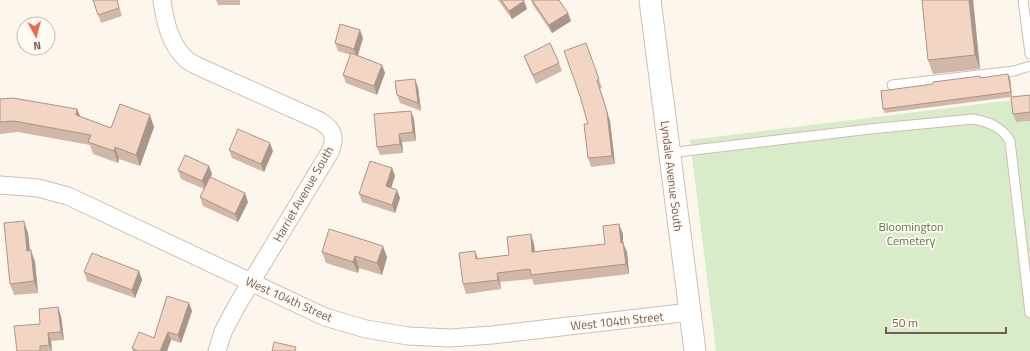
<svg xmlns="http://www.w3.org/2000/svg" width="1030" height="351" font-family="'Titillium Web',sans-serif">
  <rect width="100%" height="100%" fill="#fdf6ec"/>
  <polygon fill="#d8ecc9" points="1030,98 1030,351 716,351 690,140"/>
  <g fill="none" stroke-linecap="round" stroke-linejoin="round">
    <g stroke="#d1beb0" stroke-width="11">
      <g id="service">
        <polyline points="1023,0 1030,54"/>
        <polyline points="892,85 1014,71 1030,66"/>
        <path d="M 669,153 L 870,129 L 973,119 C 989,122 1002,127 1010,141 L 1030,313"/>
      </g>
    </g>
    <g stroke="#d1beb0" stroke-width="19">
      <g id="minor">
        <path d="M 162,0 C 165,22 170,45 187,60 C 192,64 199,66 204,69 L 320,121 C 334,130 336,137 330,152 L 236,307 L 223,332 L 217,351"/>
        <polyline points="0,185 38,188 68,196 325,317 366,329 408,336 450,338 492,335 690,312"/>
      </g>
    </g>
    <g stroke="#d1beb0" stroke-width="23">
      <polyline id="tertiary" points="650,0 695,351"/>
    </g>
    <use href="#service" stroke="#fff" stroke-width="9"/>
    <use href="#minor" stroke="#fff" stroke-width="17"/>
    <use href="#tertiary" stroke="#fff" stroke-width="21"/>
  </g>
  <g fill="#d1b7a8">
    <polygon points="93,0 117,0 122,16 101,23"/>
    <polygon points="216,0 240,0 240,5 218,5"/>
    <polygon points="498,0 524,0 527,9 512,19"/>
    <polygon points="531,0 559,0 571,21 552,33 533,5"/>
    <polygon points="922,0 973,0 980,69 933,74 928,60"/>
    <polygon points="363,38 358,56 382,65 385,73 377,95 346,83 343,75 351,55 338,51 335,43"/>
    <polygon points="586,43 602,88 600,88 610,121 615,164 591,167 588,158 588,124"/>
    <polygon points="524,56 559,63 562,71 536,84 527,64"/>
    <polygon points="980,78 1010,78 1012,97 1030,95 1030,121 1016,122 1013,114 1011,97 885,113 883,109"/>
    <polygon points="418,87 421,111 400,103 397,95"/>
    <polygon points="0,99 77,109 80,116 111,128 154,127 140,166 119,159 118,163 93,154 90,145 18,132 0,134"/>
    <polygon points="414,119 416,141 402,142 403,153 380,155 377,147"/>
    <polygon points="229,150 273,151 264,172 232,158"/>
    <polygon points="209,166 212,174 211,177 248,202 238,222 203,206 200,197 204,189 181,179 178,170"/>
    <polygon points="392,168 395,176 391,188 400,198 395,213 362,202 359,194"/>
    <polygon points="28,233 30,250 35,262 38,293 14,295 10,284"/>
    <polygon points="623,234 623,243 627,252 629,274 534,285 532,279 500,282 501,289 466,294 463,284 475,251 478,259 509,255 534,244 535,252 605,244"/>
    <polygon points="322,252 387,257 382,275 359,268 358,273 326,263"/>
    <polygon points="139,271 142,280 135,298 87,281 84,272"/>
    <polygon points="189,303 192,311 181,343 171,340 167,351 133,351 132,348 154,338"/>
    <polygon points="61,316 64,340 51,341 52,351 17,351 40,324"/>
  </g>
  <g fill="#aa9588">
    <polygon points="969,0 973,0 980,69 975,55"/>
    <polygon points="524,1 527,9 512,19 509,11"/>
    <polygon points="568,13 571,21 552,33 549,25"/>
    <polygon points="360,30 363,38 357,57 354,49"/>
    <polygon points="382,65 385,73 377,95 374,86"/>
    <polygon points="1008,74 1010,78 1012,97 1011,92"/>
    <polygon points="415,79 418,87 421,111 418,103"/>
    <polygon points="597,80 610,121 615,164 612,156"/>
    <polygon points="77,109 82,121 76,115"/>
    <polygon points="411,111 414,119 416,141 413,132"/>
    <polygon points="150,115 154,127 140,166 136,155"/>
    <polygon points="399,134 402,142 403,153 400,144"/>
    <polygon points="270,143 273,151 264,172 261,164"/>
    <polygon points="115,147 119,159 118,163 114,151"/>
    <polygon points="209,166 212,174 205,189 202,181"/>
    <polygon points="392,168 395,176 389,194 386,186"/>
    <polygon points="397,190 400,198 395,213 392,205"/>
    <polygon points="245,193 248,202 238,222 235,214"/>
    <polygon points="24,221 28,233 31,262 27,251"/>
    <polygon points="619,224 623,234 623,243 627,252 629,274 626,264 621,243"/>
    <polygon points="531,234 534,244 536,261 532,252"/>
    <polygon points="383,246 387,257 382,275 377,263"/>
    <polygon points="31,250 35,262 38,293 34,281"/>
    <polygon points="475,251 478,260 476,259"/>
    <polygon points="355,256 359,268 358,273 353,262"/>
    <polygon points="139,271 142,280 135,298 132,290"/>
    <polygon points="497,273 500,282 501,289 498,280"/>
    <polygon points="189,303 192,311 181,343 178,335"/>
    <polygon points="58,307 61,316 64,340 61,332"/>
    <polygon points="168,332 171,340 167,351 160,351"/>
    <polygon points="48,333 51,341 52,351 49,345"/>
  </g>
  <g fill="#f3d5c3" stroke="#aa9588">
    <polygon points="93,0 117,0 119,8 98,15"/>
    <polygon points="501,0 524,0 524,1 509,11"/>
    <polygon points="532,0 559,0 568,13 549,25"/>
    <polygon points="922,0 969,0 975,55 928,60"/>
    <polygon points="340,24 360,30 354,49 335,43"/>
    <polygon points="550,43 559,63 533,75 524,56"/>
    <polygon points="586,43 599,79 597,80 607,112 612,156 588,158 584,124 588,124 580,96 564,51"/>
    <polygon points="351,53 382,65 374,86 343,75"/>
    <polygon points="1008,74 1011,92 883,109 881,91 933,84 933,82 980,76 980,78"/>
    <polygon points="415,79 418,103 397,95 395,81"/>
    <polygon points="1030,95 1030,112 1013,114 1011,97"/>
    <polygon points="13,98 77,109 76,115 111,128 120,104 150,115 136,155 115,147 114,151 88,142 91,135 14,121 0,122 0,99"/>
    <polygon points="411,111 413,132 399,134 400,144 377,147 374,114"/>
    <polygon points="238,129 270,143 261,164 229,150"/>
    <polygon points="185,155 209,166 202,181 178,170"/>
    <polygon points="370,161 392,168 386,186 397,190 392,205 359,194"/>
    <polygon points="210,177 245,193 235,214 200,197"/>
    <polygon points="24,221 27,251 31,250 34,281 10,284 4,223"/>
    <polygon points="619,224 621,243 623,242 626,264 531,275 530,269 497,273 498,280 463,284 459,253 475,251 476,259 509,255 507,237 531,234 532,252 605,244 603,226"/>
    <polygon points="329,229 383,246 377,263 355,256 353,262 322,252"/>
    <polygon points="92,253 139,271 132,290 84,272"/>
    <polygon points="167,296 189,303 178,335 168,332 160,351 138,351 132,348 139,332 154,338"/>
    <polygon points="58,307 61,332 48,333 49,345 40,346 40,351 17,351 14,326 40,324 39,309"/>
    <polygon points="274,342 296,347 295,351 272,351"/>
  </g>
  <g text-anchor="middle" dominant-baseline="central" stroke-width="3.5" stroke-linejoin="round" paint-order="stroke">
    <g font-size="12" fill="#7a5c4d" stroke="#fffaf3">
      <text transform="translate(672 176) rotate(83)">Lyndale Avenue South</text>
      <text transform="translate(303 194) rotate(-60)">Harriet Avenue South</text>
      <text transform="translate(289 299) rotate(24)">West 104th Street</text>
      <text transform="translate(617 321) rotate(-6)">West 104th Street</text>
    </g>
    <g font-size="12" fill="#537a41" stroke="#fffaf3">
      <text x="911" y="226">Bloomington<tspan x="911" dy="14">Cemetery</tspan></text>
    </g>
  </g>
  <g transform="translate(36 36) rotate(173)"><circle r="19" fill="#fffaf3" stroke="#cabbb1"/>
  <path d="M0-3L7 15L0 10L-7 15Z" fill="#e76f51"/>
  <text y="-6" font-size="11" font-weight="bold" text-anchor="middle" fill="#7a5c4d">N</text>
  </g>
  <path d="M886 327v6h120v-6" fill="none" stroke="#7a5c4d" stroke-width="2"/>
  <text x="892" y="327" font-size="12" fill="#7a5c4d" stroke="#fffaf3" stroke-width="3" paint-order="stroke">50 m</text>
</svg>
